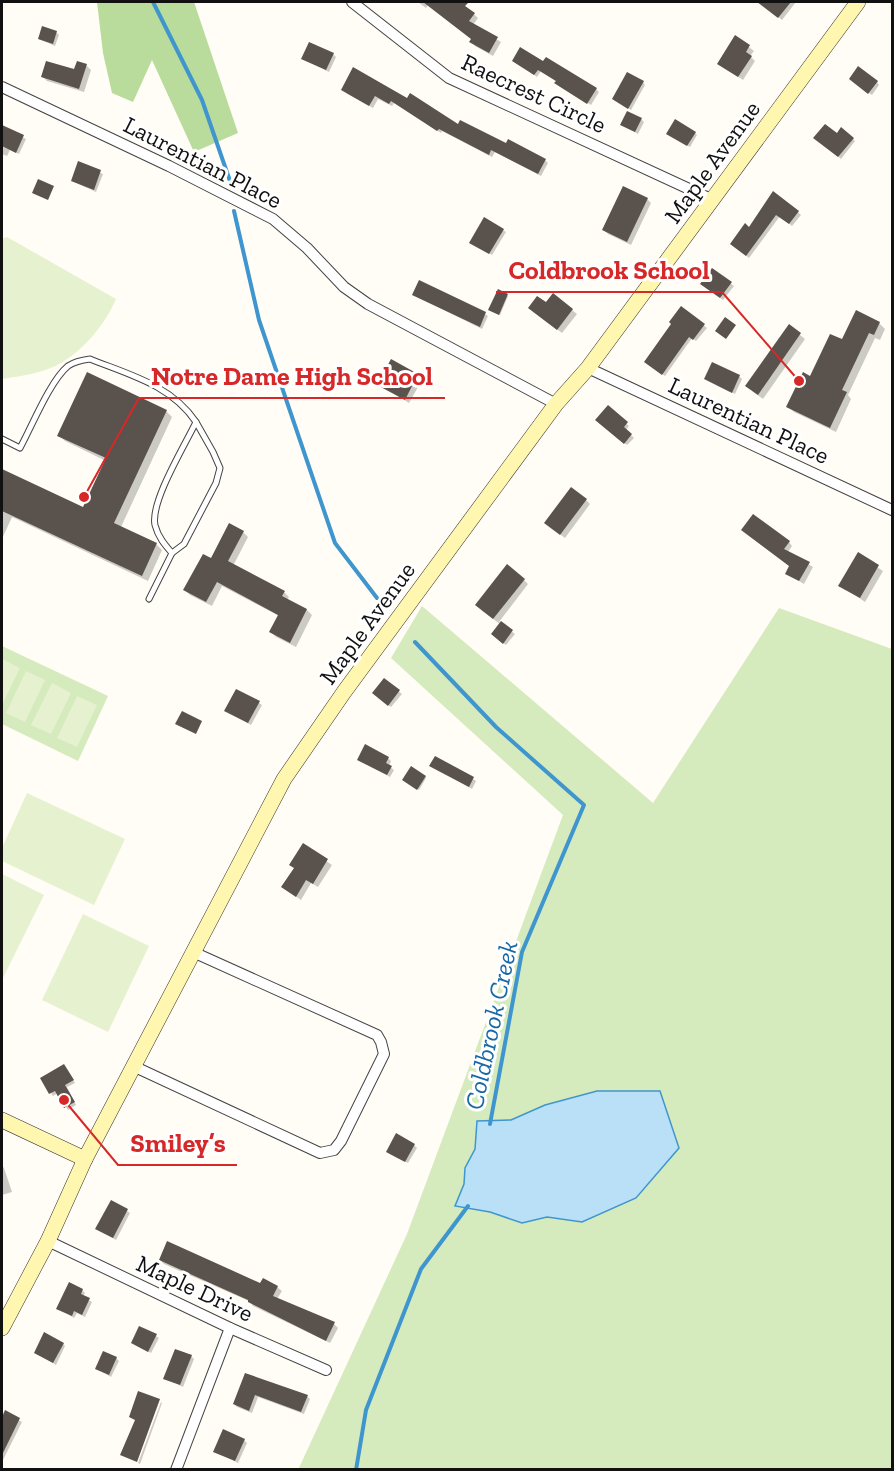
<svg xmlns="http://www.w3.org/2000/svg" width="894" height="1471" font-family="'Zilla Slab',serif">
  <rect width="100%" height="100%" fill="#fffdf5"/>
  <g fill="#d5ebbd">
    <polygon points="422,606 653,803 779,608 892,649 892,1469 298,1470 407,1234 563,815 391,658"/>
    <polygon points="2,646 108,696 78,761 2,724"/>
  </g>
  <polygon fill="#b9dc9c" points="97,2 194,2 238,133 194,152 152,60 133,102 112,93 103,53"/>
  <g fill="#e6f2cf">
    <path d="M 7,237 L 116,299 C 105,324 86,348 61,363 C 44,373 21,376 2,379 L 2,239 Z"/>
    <polygon points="2,659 20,668 2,705"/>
    <polygon points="26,671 45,680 25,722 6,713"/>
    <polygon points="52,683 71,693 51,734 31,725"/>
    <polygon points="77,696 97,705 77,747 57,738"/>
    <polygon points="27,793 125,839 94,905 2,861 2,848"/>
    <polygon points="2,874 44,895 2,980"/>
    <polygon points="83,914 149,946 108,1032 42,1000"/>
  </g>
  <polygon fill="#b9e0f7" stroke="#3f96cf" stroke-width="1.5" points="597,1091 660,1091 679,1148 636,1198 582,1222 547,1217 522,1223 490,1212 455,1206 464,1184 465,1168 475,1149 477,1121 511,1120 545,1105"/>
  <g fill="#0003">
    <polygon points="418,2 461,2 478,18 473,25 501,42 493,56 475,46 471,41 472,39 428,5 426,8"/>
    <polygon points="770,2 796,2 782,20 766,7"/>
    <polygon points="56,32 59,35 55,46 39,39"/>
    <polygon points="740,40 754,51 750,56 755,61 743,80 719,64"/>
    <polygon points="333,54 336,57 329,72 303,59"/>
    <polygon points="514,61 596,89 599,92 591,105 559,86 557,82 541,71 537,77"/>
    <polygon points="86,65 91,70 84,92 47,81 42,76 75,71"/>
    <polygon points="354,69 459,127 545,160 548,163 541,176 495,152 492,157 442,131 441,133 394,103 392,106 378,99 373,108 346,93"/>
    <polygon points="643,82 645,85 631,110 614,99"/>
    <polygon points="853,82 877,82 879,85 872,95"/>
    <polygon points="641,119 644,122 638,134 625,127"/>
    <polygon points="2,127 26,139 19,154 10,150 7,156 2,154"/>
    <polygon points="695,133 697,135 690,147 671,136"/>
    <polygon points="837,135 853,139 855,141 841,159 818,140"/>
    <polygon points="79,163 103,174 96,192 72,181"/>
    <polygon points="647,199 651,203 631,245 608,234 604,230"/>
    <polygon points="766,206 798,212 801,215 792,226 780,216 749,258 734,246"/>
    <polygon points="503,230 506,232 492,255 474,245"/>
    <polygon points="713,270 734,286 723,300 705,286"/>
    <polygon points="498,291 508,296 500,315 491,311"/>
    <polygon points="414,295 485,314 488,316 482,329"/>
    <polygon points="546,305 572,310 577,314 562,333 534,312"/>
    <polygon points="681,308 707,328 696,341 692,338 665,376 649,364"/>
    <polygon points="879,323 885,329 880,340 875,338 848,395 851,399 836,432 794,412 788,407 843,341"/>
    <polygon points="789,326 805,339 763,399 752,391"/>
    <polygon points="391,361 422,380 409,403 379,384"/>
    <polygon points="739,376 742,379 735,394 706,379"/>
    <polygon points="608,407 629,426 626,430 634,438 627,445 597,420"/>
    <polygon points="166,411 172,417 121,527 156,544 162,550 148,581 12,517 2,539 2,471 83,509 106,461 65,441 59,435"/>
    <polygon points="586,500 590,504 565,538 550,527"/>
    <polygon points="243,532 248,537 233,566 284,592 289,597 287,600 307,610 312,615 296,647 276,637 271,632 279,616 222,586 212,606 190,595 185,590 212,560"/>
    <polygon points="747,534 789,542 792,546 788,552 813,567 804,584 787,574 791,567"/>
    <polygon points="858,554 883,571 865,602 840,585"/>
    <polygon points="524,580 528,584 499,622 515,634 506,645 495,637 500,624 481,610"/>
    <polygon points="384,680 402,694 391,707 376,695"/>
    <polygon points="259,703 262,705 251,725 229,713"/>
    <polygon points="388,758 391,761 389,766 394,770 390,777 362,762"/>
    <polygon points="411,768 426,778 419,790 404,780"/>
    <polygon points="434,768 473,779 476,781 472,789"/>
    <polygon points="303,845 332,865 318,887 311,883 301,900 283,887 295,868"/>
    <polygon points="66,1068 75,1083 67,1087 76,1105 68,1110 58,1093 53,1096 42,1079"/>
    <polygon points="414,1145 417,1148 408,1163 390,1154"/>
    <polygon points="2,1165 4,1168 12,1192 2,1195"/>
    <polygon points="112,1202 130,1213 116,1240 100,1231"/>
    <polygon points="160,1260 261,1285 277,1287 282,1291 277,1299 334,1324 338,1328 330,1343 253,1306 249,1301 164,1264"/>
    <polygon points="82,1290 85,1293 83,1297 92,1302 85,1317 77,1313 74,1318 58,1308"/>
    <polygon points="156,1336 159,1338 151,1353 135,1345"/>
    <polygon points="63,1344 65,1346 56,1365 35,1352"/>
    <polygon points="191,1356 194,1359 183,1387 165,1378"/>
    <polygon points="116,1358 119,1361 111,1377 96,1368"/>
    <polygon points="246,1375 307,1396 310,1399 304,1414 258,1397 252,1413 237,1407 234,1404"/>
    <polygon points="161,1402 162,1403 140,1464 138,1463"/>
    <polygon points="5,1412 22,1422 2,1462 2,1420"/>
    <polygon points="244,1440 247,1443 238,1463 215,1451"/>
  </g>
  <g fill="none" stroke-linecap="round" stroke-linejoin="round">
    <g stroke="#3f96cf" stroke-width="4">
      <polyline points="153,2 202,100 231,184"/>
      <polyline points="234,211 259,320 335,543 377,598"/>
      <polyline points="415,642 496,727 584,805 522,952 490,1124"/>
      <polyline points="356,1470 366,1410 421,1269 468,1206"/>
    </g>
  </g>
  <g fill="#5a524d">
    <polygon points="423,2 469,2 465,6 475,13 469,21 498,37 489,53 469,42 471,39"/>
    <polygon points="757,2 791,2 778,18"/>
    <polygon points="42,26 57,31 53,44 38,39"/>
    <polygon points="735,35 750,45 746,52 752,56 738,77 717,64"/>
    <polygon points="309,42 334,53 326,70 301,59"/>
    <polygon points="520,47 543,61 546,57 597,88 587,104 554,83 556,81 538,70 534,75 512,61"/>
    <polygon points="46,61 74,69 77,61 87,64 79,89 41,77"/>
    <polygon points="858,66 878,81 868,94 849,79"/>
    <polygon points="353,67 407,98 410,93 458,124 460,120 506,143 508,139 546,159 538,174 491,150 489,155 439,129 437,131 391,101 389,104 375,96 369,106 341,90"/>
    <polygon points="627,72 644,81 628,109 612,99"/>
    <polygon points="627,111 642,118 635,132 620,125"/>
    <polygon points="675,119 696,132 687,146 666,134"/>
    <polygon points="825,124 837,133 841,127 854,138 838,157 813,138"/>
    <polygon points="2,125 24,135 16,153 2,146"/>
    <polygon points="78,161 101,170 94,190 71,181"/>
    <polygon points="38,179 54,186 48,200 32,193"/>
    <polygon points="623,186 648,198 627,242 602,230"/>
    <polygon points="773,191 799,211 789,224 776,215 746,256 730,244 745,223 749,227"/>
    <polygon points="484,217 504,229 489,254 469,243"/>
    <polygon points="712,268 732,282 720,298 700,284"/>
    <polygon points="419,280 486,312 480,327 412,295"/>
    <polygon points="498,289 508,294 499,315 488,310"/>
    <polygon points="553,293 573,309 557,330 528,308 537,296 546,302"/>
    <polygon points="681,306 705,324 693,340 689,337 662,375 644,362 671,324 669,322"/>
    <polygon points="856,310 880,322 874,335 869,333 842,390 847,392 830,428 786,407 803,372 810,376 830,334 842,339"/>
    <polygon points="725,317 736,325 726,339 715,331"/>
    <polygon points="789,324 801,333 758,395 745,386"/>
    <polygon points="391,359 418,374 405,400 377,385"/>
    <polygon points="712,362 740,375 732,393 704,379"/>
    <polygon points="87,372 167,410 114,523 157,543 142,576 2,511 2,469 83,507 106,458 57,436"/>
    <polygon points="608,405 628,422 624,427 632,434 624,444 595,420"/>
    <polygon points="571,487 587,499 560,535 544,523"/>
    <polygon points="753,514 790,541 784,549 810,562 799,581 785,574 789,566 741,530"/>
    <polygon points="229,523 244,531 228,561 285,591 282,596 307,609 290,643 269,632 278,615 217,582 206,602 183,590 203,554 211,558"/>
    <polygon points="858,552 879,565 860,598 838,586"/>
    <polygon points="507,564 525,579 493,619 475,605"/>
    <polygon points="501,621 513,630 503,644 491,634"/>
    <polygon points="384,678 400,690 388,706 372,693"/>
    <polygon points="236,689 260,701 248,723 224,711"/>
    <polygon points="182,711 202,721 196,734 175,724"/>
    <polygon points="365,744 389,757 386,763 392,766 387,775 357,760"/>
    <polygon points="435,756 474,777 469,787 429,766"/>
    <polygon points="411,766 426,776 417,790 402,780"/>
    <polygon points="303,843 328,859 313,884 306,880 296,897 281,887 294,868 289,865"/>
    <polygon points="64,1064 74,1080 65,1085 75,1102 64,1108 55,1091 49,1094 40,1078"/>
    <polygon points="396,1133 415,1144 405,1162 386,1152"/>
    <polygon points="111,1200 128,1209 113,1238 95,1229"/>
    <polygon points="167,1241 260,1283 263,1278 278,1286 273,1296 335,1322 326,1341 248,1302 248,1300 159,1260"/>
    <polygon points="69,1282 83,1289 81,1294 90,1298 82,1315 74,1311 72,1316 56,1309"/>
    <polygon points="139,1326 157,1334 148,1352 131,1343"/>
    <polygon points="44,1332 64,1343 53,1363 34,1353"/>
    <polygon points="175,1349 192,1355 180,1385 163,1379"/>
    <polygon points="103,1351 117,1357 109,1375 95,1369"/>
    <polygon points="245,1373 308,1395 301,1412 255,1395 249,1411 233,1404"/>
    <polygon points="138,1391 160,1399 137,1462 120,1455 135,1420 129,1417"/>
    <polygon points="5,1410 20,1418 2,1455 2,1417"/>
    <polygon points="223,1429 245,1439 235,1461 213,1452"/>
  </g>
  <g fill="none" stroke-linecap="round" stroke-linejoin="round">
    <g stroke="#444" stroke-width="7">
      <g id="lane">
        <path d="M 2,439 L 20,448 C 32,426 50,381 68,366 C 74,362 82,360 90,359 C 130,375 171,385 196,422 C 185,445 150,502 155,525 C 158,537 165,545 172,553 L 149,599"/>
        <polyline points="172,553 184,544 216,483 220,468 213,452 196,422"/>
      </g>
    </g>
    <g stroke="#444" stroke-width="12">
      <g id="street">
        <polyline points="352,2 449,78 713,200"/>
        <polyline points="2,87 169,166 273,219 307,248 344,287 368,304 556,404"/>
        <polyline points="588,368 892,510"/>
        <polyline points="133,1066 320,1153 334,1150 341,1141 384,1054 381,1042 377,1035 193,952"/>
        <polyline points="48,1241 230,1328 326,1370"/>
        <polyline points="176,1470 230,1328"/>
      </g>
    </g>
    <g stroke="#333" stroke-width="16">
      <g id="secondary">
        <polyline points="2,1120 85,1159"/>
        <polyline points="2,1328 48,1241 85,1159 284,779 344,692 556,404 588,368 858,2"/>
      </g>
    </g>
    <use href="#lane" stroke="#fff" stroke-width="5"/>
    <use href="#street" stroke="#fff" stroke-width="10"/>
    <use href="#secondary" stroke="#fff6b0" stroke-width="15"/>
  </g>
  <g text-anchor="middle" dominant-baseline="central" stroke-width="6" stroke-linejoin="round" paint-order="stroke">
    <g font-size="24" fill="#111" stroke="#fff">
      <text transform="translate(534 93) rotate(25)">Raecrest Circle</text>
      <text transform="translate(203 162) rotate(27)">Laurentian Place</text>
      <text transform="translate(712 162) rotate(-54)">Maple Avenue</text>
      <text transform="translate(749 420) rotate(25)">Laurentian Place</text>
      <text transform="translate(367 623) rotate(-54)">Maple Avenue</text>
      <text transform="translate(195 1288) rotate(25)">Maple Drive</text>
    </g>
    <g font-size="26" font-style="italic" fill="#1768a6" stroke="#fff">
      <text transform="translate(491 1025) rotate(-78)">Coldbrook Creek</text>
    </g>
  </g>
  <path fill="none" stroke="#d62828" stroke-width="2" d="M799 381L722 292H496M84 497L139 398H445M64 1100L118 1165H237"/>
  <g fill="#d62828" stroke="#fff" stroke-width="2">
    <circle cx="799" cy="381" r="6"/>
    <circle cx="84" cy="497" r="6"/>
    <circle cx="64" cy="1100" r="6"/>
  </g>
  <g font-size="26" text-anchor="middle" font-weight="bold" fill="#d62828" stroke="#fff" stroke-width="6" stroke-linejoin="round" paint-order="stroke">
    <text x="609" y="279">Coldbrook School</text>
    <text x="292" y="385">Notre Dame High School</text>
    <text x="178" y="1152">Smiley’s</text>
  </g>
  <rect width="894" height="1471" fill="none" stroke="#111111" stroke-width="6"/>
</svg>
